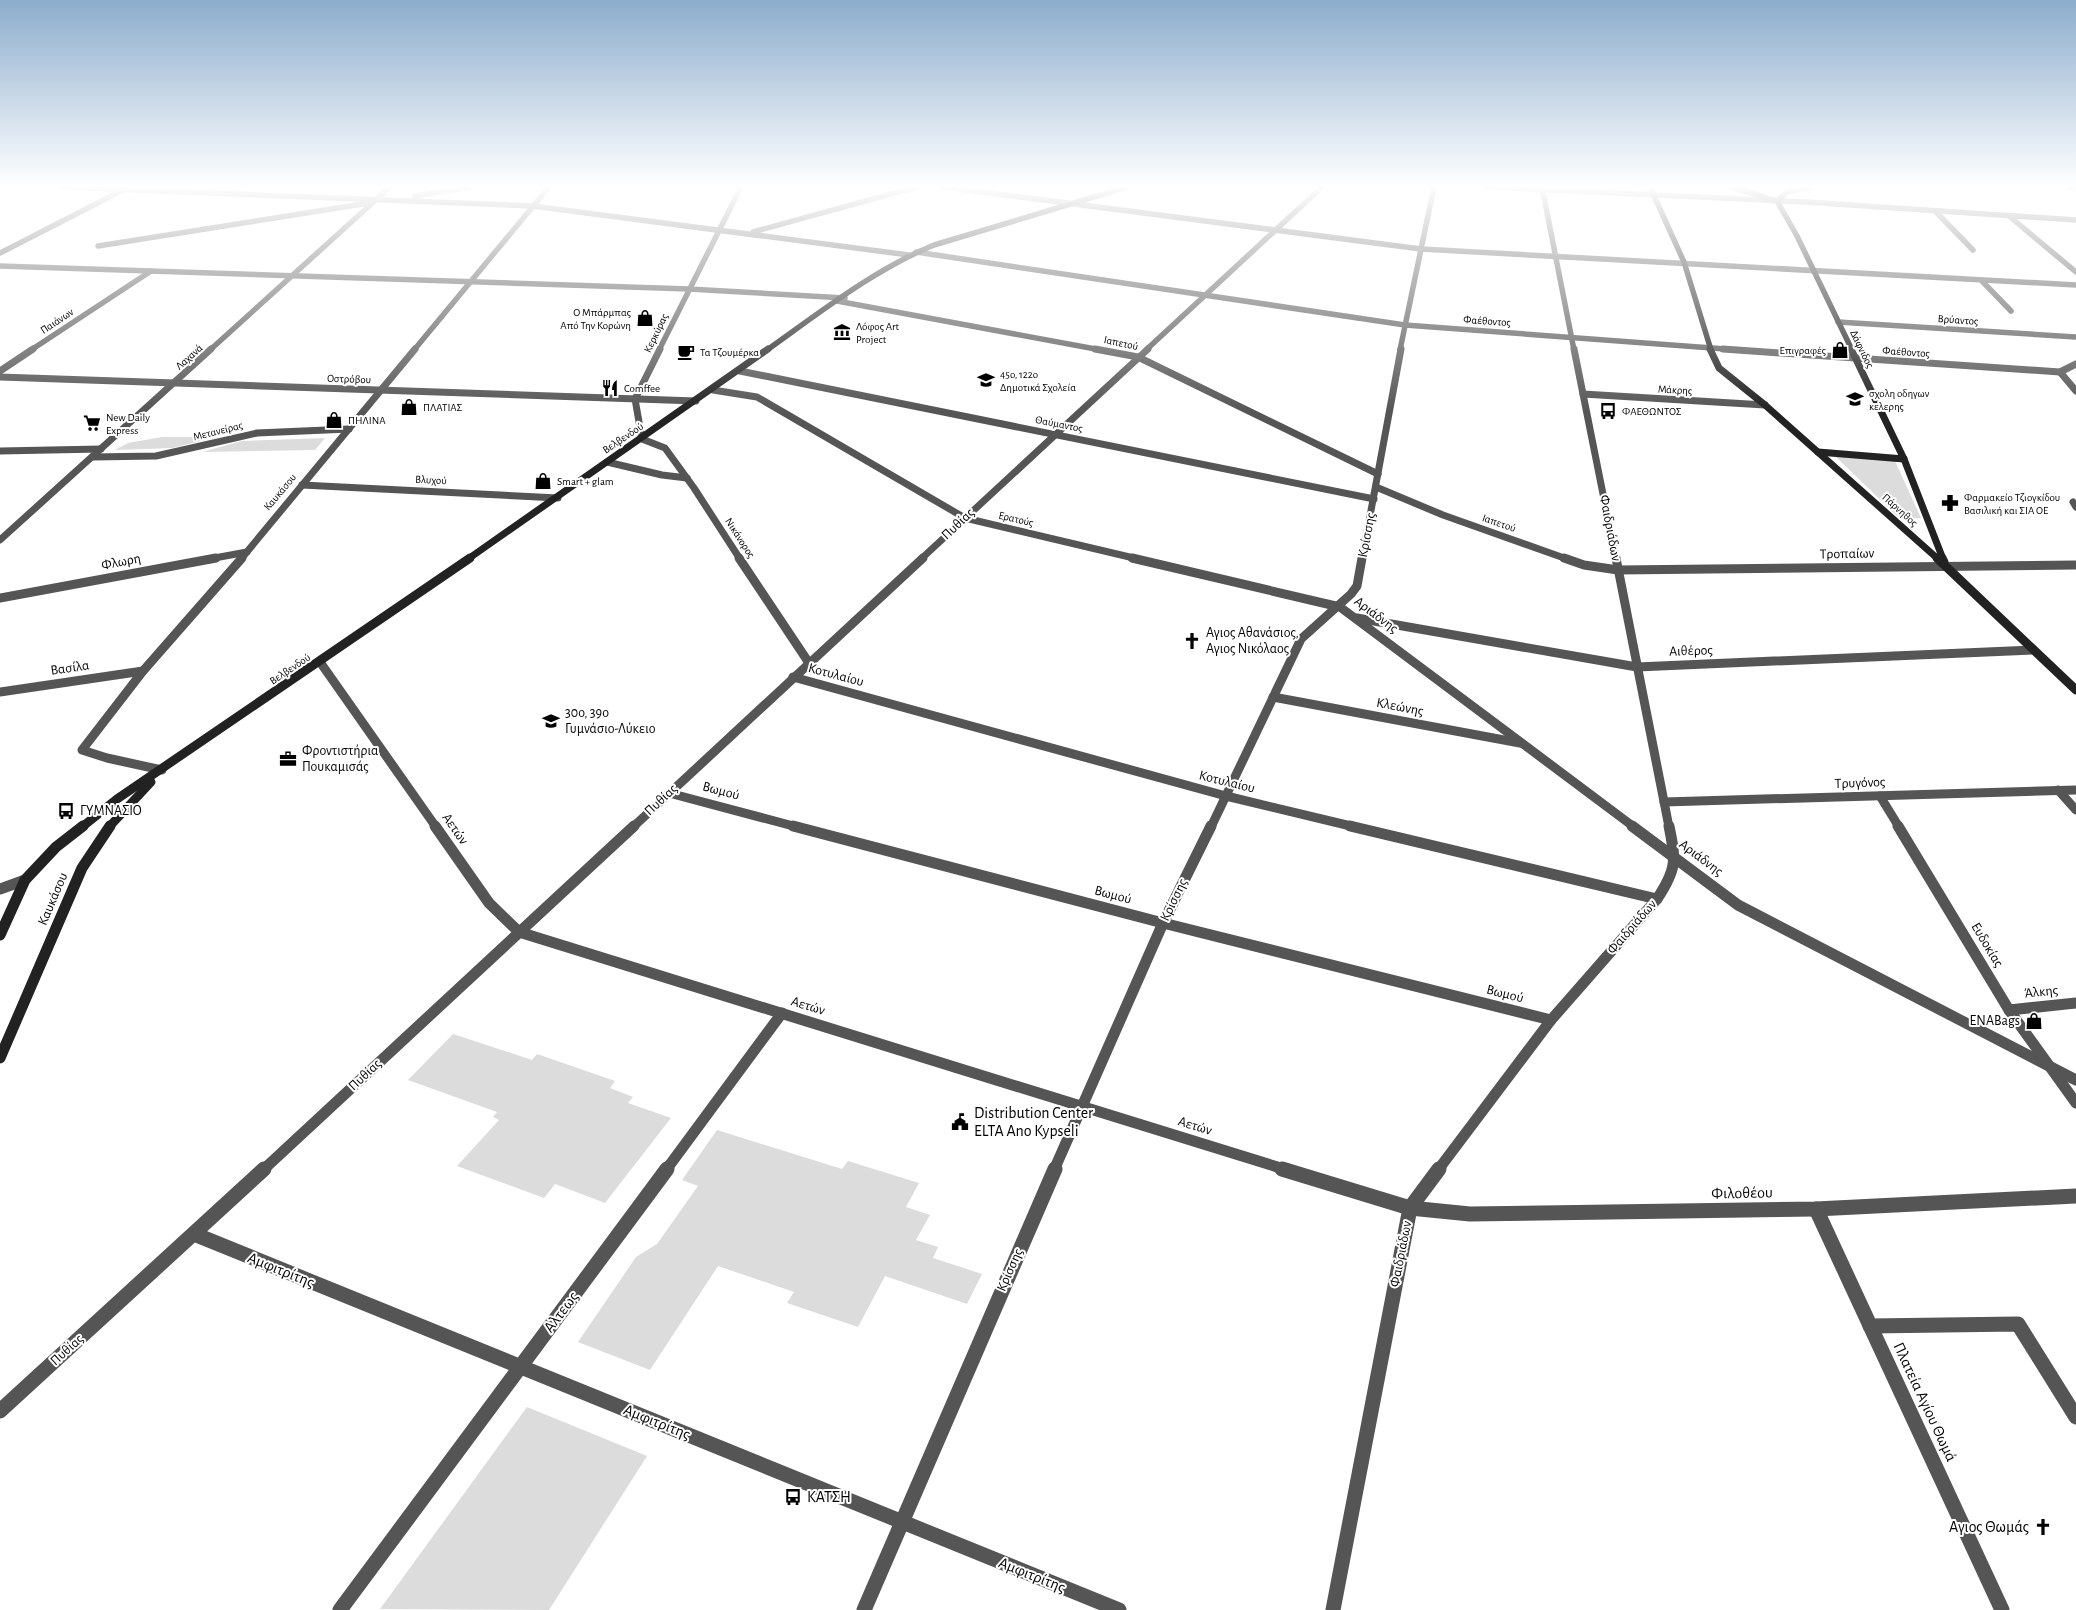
<svg xmlns="http://www.w3.org/2000/svg" width="2076" height="1610" font-family="'Alegreya Sans',sans-serif">
  <rect width="100%" height="100%" fill="#fff"/>
  <g fill="#dcdcdc">
    <polygon points="162,437 217,437 172,448 115,450 128,443"/>
    <polygon points="325,438 315,450 202,452 242,441"/>
    <polygon points="1834,455 1895,461 1921,518 1907,519 1896,515"/>
    <polygon points="453,1034 532,1060 537,1054 615,1081 610,1088 633,1097 628,1103 671,1118 605,1203 555,1184 544,1198 457,1166 499,1120 493,1117 497,1112 408,1080"/>
    <polygon points="717,1130 842,1169 848,1161 919,1183 906,1207 930,1215 916,1240 938,1247 933,1258 982,1274 967,1304 885,1276 858,1327 787,1303 794,1292 718,1266 650,1370 578,1342 636,1257 657,1244 698,1186 682,1180"/>
    <polygon points="527,1407 647,1456 549,1610 380,1609"/>
  </g>
  <g fill="none" stroke-linecap="round" stroke-linejoin="round">
    <polyline stroke="#555" stroke-width="5.5" points="1981,280 2011,311"/>
    <polyline stroke="#555" stroke-width="7" points="2073,502 2076,507"/>
    <g stroke="#555" stroke-width="5.5">
      <polyline points="63,187 533,206 909,255"/>
      <polyline points="944,187 1421,249 2076,285"/>
      <polyline points="1488,187 1806,202 2076,220"/>
      <polyline points="1542,187 1574,350"/>
      <polyline points="2068,187 2076,189"/>
      <polyline points="415,196 471,187"/>
      <polyline points="1936,212 1973,250"/>
      <polyline points="2009,216 2076,272"/>
      <polyline points="753,232 916,187"/>
      <polyline points="98,246 369,203"/>
      <polyline points="916,252 1405,325 1739,350"/>
      <polyline points="0,253 123,190"/>
      <polyline points="0,266 689,289 845,298"/>
      <polyline points="837,301 1101,350"/>
      <polyline points="1838,322 2076,337"/>
      <polyline points="31,350 151,271"/>
      <polyline points="210,350 390,187"/>
      <polyline points="414,350 549,187"/>
      <polyline points="659,350 741,187"/>
      <polyline points="1146,350 1322,187"/>
      <polyline points="1400,350 1434,187"/>
    </g>
    <g stroke="#555" stroke-width="7">
      <polyline points="660,349 635,399 642,439 665,448 694,488 740,559"/>
      <polyline points="1095,349 1138,357 1378,474"/>
      <polyline points="1574,349 1616,559"/>
      <polyline points="1723,349 2060,372"/>
      <polyline points="2076,364 2060,372 2076,391"/>
      <polyline points="0,371 33,349"/>
      <polyline points="740,371 1374,499"/>
      <polyline points="0,377 696,401"/>
      <polyline points="713,390 757,397 965,518 1138,559"/>
      <polyline points="1583,394 1765,405"/>
      <polyline points="0,451 101,449"/>
      <polyline points="93,457 156,456 257,433 349,429"/>
      <polyline points="607,462 662,475 687,478"/>
      <polyline points="302,485 558,498"/>
      <polyline points="1376,487 1443,515 1567,559"/>
      <polyline points="0,540 211,349"/>
      <polyline points="209,559 247,552"/>
      <polyline points="241,559 415,349"/>
      <polyline points="921,559 1148,349"/>
      <polyline points="1362,559 1401,349"/>
    </g>
    <g stroke="#555" stroke-width="9">
      <polyline points="739,558 809,663"/>
      <polyline points="1132,558 1340,607 1634,827"/>
      <polyline points="1564,558 1584,565 1618,570 2076,565"/>
      <polyline points="1616,558 1669,827"/>
      <polyline points="0,598 216,558"/>
      <polyline points="1357,618 1637,667 2033,650"/>
      <polyline points="320,662 436,827"/>
      <polyline points="793,677 1226,796 1355,827"/>
      <polyline points="0,692 143,671"/>
      <polyline points="1273,697 1520,743"/>
      <polyline points="162,770 107,758 82,750 143,671 242,558"/>
      <polyline points="2058,790 2076,810"/>
      <polyline points="669,793 797,827"/>
      <polyline points="1880,796 1899,827"/>
      <polyline points="1664,802 2076,790"/>
      <polyline points="633,827 923,558"/>
      <polyline points="1211,827 1301,639 1351,594 1357,586 1362,558"/>
    </g>
    <g stroke="#555" stroke-width="11">
      <polyline points="435,826 489,903 519,932 1287,1170"/>
      <polyline points="793,826 1163,923 1551,1020"/>
      <polyline points="1350,826 1657,899"/>
      <polyline points="1632,826 1738,905 2076,1080"/>
      <polyline points="1898,826 2009,1010 2076,1103"/>
      <polyline points="0,889 25,880"/>
      <polyline points="2009,1010 2076,1003"/>
      <polyline points="263,1170 634,826"/>
      <polyline points="666,1170 782,1013"/>
      <polyline points="1054,1170 1163,923 1211,826"/>
      <path d="M 1438,1170 L 1551,1020 L 1657,899 C 1677,869 1676,860 1669,826"/>
    </g>
    <g stroke="#555" stroke-width="15">
      <polyline points="1282,1169 1410,1208 1470,1214 1816,1209 2076,1196"/>
      <polyline points="1816,1209 2002,1610"/>
      <polyline points="194,1234 1119,1610"/>
      <polyline points="1870,1326 2018,1324 2076,1417"/>
      <polyline points="0,1411 264,1169"/>
      <polyline points="340,1610 667,1169"/>
      <polyline points="864,1610 1055,1169"/>
      <polyline points="1333,1610 1410,1208 1439,1169"/>
    </g>
    <g stroke="#222" stroke-width="5.5">
      <polyline points="1650,187 1684,262 1711,350"/>
      <polyline points="1732,187 1777,201"/>
      <polyline points="1777,201 1797,236 1852,350"/>
      <polyline points="1777,201 1787,192 1810,187"/>
      <path d="M 767,350 C 819,313 875,269 934,245 L 1127,187"/>
    </g>
    <g stroke="#222" stroke-width="7">
      <polyline points="1710,349 1719,368 1765,405 1938,559"/>
      <polyline points="1851,349 1904,459 1943,559"/>
      <polyline points="1818,452 1904,459"/>
      <polyline points="468,559 768,349"/>
    </g>
    <g stroke="#222" stroke-width="9">
      <polyline points="1937,558 2076,690"/>
      <polyline points="1942,558 1944,562"/>
      <polyline points="82,827 117,799 470,558"/>
      <polyline points="109,827 151,782"/>
    </g>
    <g stroke="#222" stroke-width="11">
      <polyline points="0,935 25,880 56,847 83,826"/>
      <polyline points="0,1058 82,868 110,826"/>
    </g>
  </g>
  <linearGradient id="sky" x2="0" y2="1"><stop stop-color="#8cadcc"/><stop offset="0.45" stop-color="#fff"/><stop offset="1" stop-color="#fff" stop-opacity="0"/></linearGradient>
  <rect width="2076" height="412" fill="url(#sky)"/>
  <defs>
    <g id="shop-bare" transform="scale(1.35)"><path d="M-5-2.5h2.3a2.7 3.5 0 0 1 5.4 0H5L5.5 6h-11ZM-1.5-2.5h3a1.5 2.3 0 0 0-3 0Z" fill="#000" stroke="#fff" stroke-width="2.5" paint-order="stroke"/></g>
    <g id="museum-bare" transform="scale(1.35)"><path d="M0-6L6-3V-2H-6V-3ZM-5-1h2V3h-2ZM-1-1h2V3h-2ZM3-1h2V3H3ZM-6 4H6V6H-6Z" fill="#000" stroke="#fff" stroke-width="2.5" paint-order="stroke"/></g>
    <g id="cafe-bare" transform="scale(1.35)"><path d="M-5.5-4.5H6V0H3Q3 3.5 0 3.5H-2.5Q-5.5 3.5-5.5 0ZM3-3.2v2h1.7v-2ZM-6 4.5H4V6H-6Z" fill="#000" stroke="#fff" stroke-width="2.5" paint-order="stroke"/></g>
    <g id="school-bare" transform="scale(1.35)"><path d="M0-5L7-2L0 1L-7-2ZM-4 1L0 2.5L4 1V4Q0 6-4 4Z" fill="#000" stroke="#fff" stroke-width="2.5" paint-order="stroke"/></g>
    <g id="restaurant-bare" transform="scale(1.35)"><path d="M-5-6h1v4h1v-4h1v4h1v-4h1v5L-1.5 .5V6h-2V.5L-5-1ZM5-6V6H3V1.5H1.5Q1.5-4 5-6Z" fill="#000" stroke="#fff" stroke-width="2.5" paint-order="stroke"/></g>
    <g id="bus-bare" transform="scale(1.35)"><path d="M-5-6H5V4H4V6H2V4H-2V6H-4V4H-5ZM-3.5-4V0h7V-4ZM-3.5 1.2v1.5H-2V1.2ZM2 1.2v1.5H3.5V1.2Z" fill="#000" stroke="#fff" stroke-width="2.5" paint-order="stroke"/></g>
    <g id="supermarket-bare" transform="scale(1.35)"><path d="M-6-5.5h2.5l.6 2H6L4.5 2H-2.5L-4.4-4H-6ZM-1.5 3.2a1.3 1.3 0 1 0 .1 0ZM3 3.2a1.3 1.3 0 1 0 .1 0Z" fill="#000" stroke="#fff" stroke-width="2.5" paint-order="stroke"/></g>
    <g id="pharmacy-bare" transform="scale(1.35)"><path d="M-2-6h4v4h4v4h-4v4h-4v-4h-4v-4h4Z" fill="#000" stroke="#fff" stroke-width="2.5" paint-order="stroke"/></g>
    <g id="church-bare" transform="scale(1.35)"><path d="M-1.2-6h2.4v3.5h3.3v2.4h-3.3V6h-2.4V-.1h-3.3v-2.4h3.3Z" fill="#000" stroke="#fff" stroke-width="2.5" paint-order="stroke"/></g>
    <g id="office-bare" transform="scale(1.35)"><path d="M-6-3h4V-5.5h4V-3h4V5H-6ZM-1-4.5V-3h2v-1.5ZM-6 0V1H6V0Z" fill="#000" stroke="#fff" stroke-width="2.5" paint-order="stroke"/></g>
    <g id="civic-bare" transform="scale(1.35)"><path d="M-.6-6.5H3V-4.5H.6V-3L4-1V1h2V6H-6V1h2V-1L-.6-3ZM-1.2 2.5V6h2.4V2.5Z" fill="#000" stroke="#fff" stroke-width="2.5" paint-order="stroke"/></g>
  </defs>
  <g fill-rule="evenodd">
    <use href="#shop-bare" x="645" y="318"/>
    <use href="#museum-bare" x="842" y="332"/>
    <use href="#shop-bare" x="1840" y="350"/>
    <use href="#cafe-bare" x="686" y="352"/>
    <use href="#school-bare" x="986" y="380"/>
    <use href="#restaurant-bare" x="610" y="388"/>
    <use href="#school-bare" x="1855" y="399"/>
    <use href="#shop-bare" x="409" y="407"/>
    <use href="#bus-bare" x="1608" y="411"/>
    <use href="#shop-bare" x="334" y="420"/>
    <use href="#supermarket-bare" x="92" y="423"/>
    <use href="#shop-bare" x="543" y="481"/>
    <use href="#pharmacy-bare" x="1950" y="503"/>
    <use href="#church-bare" x="1192" y="641"/>
    <use href="#school-bare" x="551" y="721"/>
    <use href="#office-bare" x="288" y="759"/>
    <use href="#bus-bare" x="66" y="811"/>
    <use href="#shop-bare" x="2034" y="1021"/>
    <use href="#civic-bare" x="960" y="1122"/>
    <use href="#bus-bare" x="793" y="1497"/>
    <use href="#church-bare" x="2043" y="1527"/>
  </g>
  <g text-anchor="middle" dominant-baseline="central" stroke-width="4" stroke-linejoin="round" paint-order="stroke">
    <g font-size="11" fill="#000" stroke="#fff" text-anchor="start">
      <text x="631" y="312" text-anchor="end">Ο Μπάρμπας<tspan x="631" dy="13">Από Την Κορώνη</tspan></text>
      <text x="856" y="326">Λόφος Art<tspan x="856" dy="13">Project</tspan></text>
      <text x="1826" y="350" text-anchor="end">Επιγραφές</text>
      <text x="700" y="352">Τα Τζουμέρκα</text>
      <text x="1000" y="374">45ο, 122ο<tspan x="1000" dy="13">Δημοτικά Σχολεία</tspan></text>
      <text x="624" y="388">Comffee</text>
      <text x="1869" y="393">σχολη οδηγων<tspan x="1869" dy="13">κελερης</tspan></text>
      <text x="423" y="407">ΠΛΑΤΙΑΣ</text>
      <text x="1622" y="411">ΦΑΕΘΩΝΤΟΣ</text>
      <text x="106" y="417">New Daily<tspan x="106" dy="13">Express</tspan></text>
      <text x="348" y="420">ΠΗΛΙΝΑ</text>
      <text x="557" y="481">Smart + glam</text>
      <text x="1964" y="497">Φαρμακείο Τζιογκίδου<tspan x="1964" dy="13">Βασιλική και ΣΙΑ ΟΕ</tspan></text>
    </g>
    <g font-size="11" fill="#000" stroke="#fff">
      <text transform="translate(1958 320) rotate(4)">Βρύαντος</text>
      <text transform="translate(57 321) rotate(-34)">Παιάνων</text>
      <text transform="translate(1487 321) rotate(4)">Φαέθοντος</text>
      <text transform="translate(656 333) rotate(-64)">Κερκύρας</text>
      <text transform="translate(1121 343) rotate(12)">Ιαπετού</text>
      <text transform="translate(1862 349) rotate(64)">Δάφνιδος</text>
      <text transform="translate(1906 352) rotate(4)">Φαέθοντος</text>
      <text transform="translate(189 357) rotate(-42)">Λαχανά</text>
      <text transform="translate(349 379) rotate(2)">Οστρόβου</text>
      <text transform="translate(1675 390) rotate(3)">Μάκρης</text>
      <text transform="translate(1059 424) rotate(11)">Θαύμαντος</text>
      <text transform="translate(218 431) rotate(-14)">Μετανείρας</text>
      <text transform="translate(623 438) rotate(-34)">Βελβενδού</text>
      <text transform="translate(431 480) rotate(3)">Βλυχού</text>
      <text transform="translate(280 492) rotate(-50)">Καυκάσου</text>
      <text transform="translate(1900 510) rotate(42)">Πάρνηθος</text>
      <text transform="translate(1016 519) rotate(13)">Ερατούς</text>
      <text transform="translate(1499 523) rotate(19)">Ιαπετού</text>
      <text transform="translate(740 538) rotate(57)">Νικάνορος</text>
      <text transform="translate(290 669) rotate(-34)">Βελβενδού</text>
    </g>
    <g font-size="14" fill="#000" stroke="#fff">
      <text transform="translate(958 524) rotate(-43)">Πυθίας</text>
      <text transform="translate(1610 528) rotate(79)">Φαιδριάδων</text>
      <text transform="translate(1367 535) rotate(-79)">Κρίσσης</text>
      <text transform="translate(1847 554) rotate(-1)">Τροπαίων</text>
      <text transform="translate(121 562) rotate(-11)">Φλωρη</text>
      <text transform="translate(1376 615) rotate(37)">Αριάδνης</text>
      <text transform="translate(1691 651) rotate(-2)">Αιθέρος</text>
      <text transform="translate(70 668) rotate(-8)">Βασίλα</text>
      <text transform="translate(836 675) rotate(15)">Κοτυλαίου</text>
      <text transform="translate(1400 707) rotate(11)">Κλεώνης</text>
      <text transform="translate(1227 782) rotate(14)">Κοτυλαίου</text>
      <text transform="translate(1860 783) rotate(-2)">Τρυγόνος</text>
      <text transform="translate(721 791) rotate(15)">Βωμού</text>
      <text transform="translate(661 800) rotate(-43)">Πυθίας</text>
      <text transform="translate(455 829) rotate(55)">Αετών</text>
      <text transform="translate(1701 858) rotate(37)">Αριάδνης</text>
      <text transform="translate(1113 895) rotate(15)">Βωμού</text>
      <text transform="translate(53 899) rotate(-67)">Καυκάσου</text>
      <text transform="translate(1174 900) rotate(-64)">Κρίσσης</text>
      <text transform="translate(1632 927) rotate(-49)">Φαιδριάδων</text>
      <text transform="translate(1987 945) rotate(59)">Ευδοκίας</text>
      <text transform="translate(2041 992) rotate(-6)">Άλκης</text>
      <text transform="translate(1505 994) rotate(14)">Βωμού</text>
      <text transform="translate(808 1006) rotate(17)">Αετών</text>
      <text transform="translate(365 1075) rotate(-43)">Πυθίας</text>
      <text transform="translate(1195 1126) rotate(17)">Αετών</text>
      <text transform="translate(1401 1254) rotate(-79)">Φαιδριάδων</text>
      <text transform="translate(1010 1270) rotate(-66)">Κρίσσης</text>
      <text transform="translate(67 1350) rotate(-42)">Πυθίας</text>
    </g>
    <g font-size="14" fill="#000" stroke="#fff" text-anchor="start">
      <text x="1206" y="633">Αγιος Αθανάσιος,<tspan x="1206" dy="16">Αγιος Νικόλαος</tspan></text>
      <text x="565" y="713">30ο, 39ο<tspan x="565" dy="16">Γυμνάσιο-Λύκειο</tspan></text>
      <text x="302" y="751">Φροντιστήρια<tspan x="302" dy="16">Πουκαμισάς</tspan></text>
      <text x="80" y="811">ΓΥΜΝΑΣΙΟ</text>
      <text x="2020" y="1021" text-anchor="end">ENABags</text>
    </g>
    <g font-size="16" fill="#000" stroke="#fff" text-anchor="start">
      <text x="974" y="1113">Distribution Center<tspan x="974" dy="18">ELTA Ano Kypseli</tspan></text>
      <text x="807" y="1497">ΚΑΤΣΗ</text>
      <text x="2029" y="1527" text-anchor="end">Αγιος Θωμάς</text>
    </g>
    <g font-size="16" fill="#000" stroke="#fff">
      <text transform="translate(1742 1193) rotate(-1)">Φιλοθέου</text>
      <text transform="translate(281 1270) rotate(22)">Αμφιτρίτης</text>
      <text transform="translate(561 1312) rotate(-53)">Αλτεως</text>
      <text transform="translate(1925 1402) rotate(65)">Πλατεία Αγίου Θωμά</text>
      <text transform="translate(657 1422) rotate(22)">Αμφιτρίτης</text>
      <text transform="translate(1032 1575) rotate(22)">Αμφιτρίτης</text>
    </g>
  </g>
</svg>
